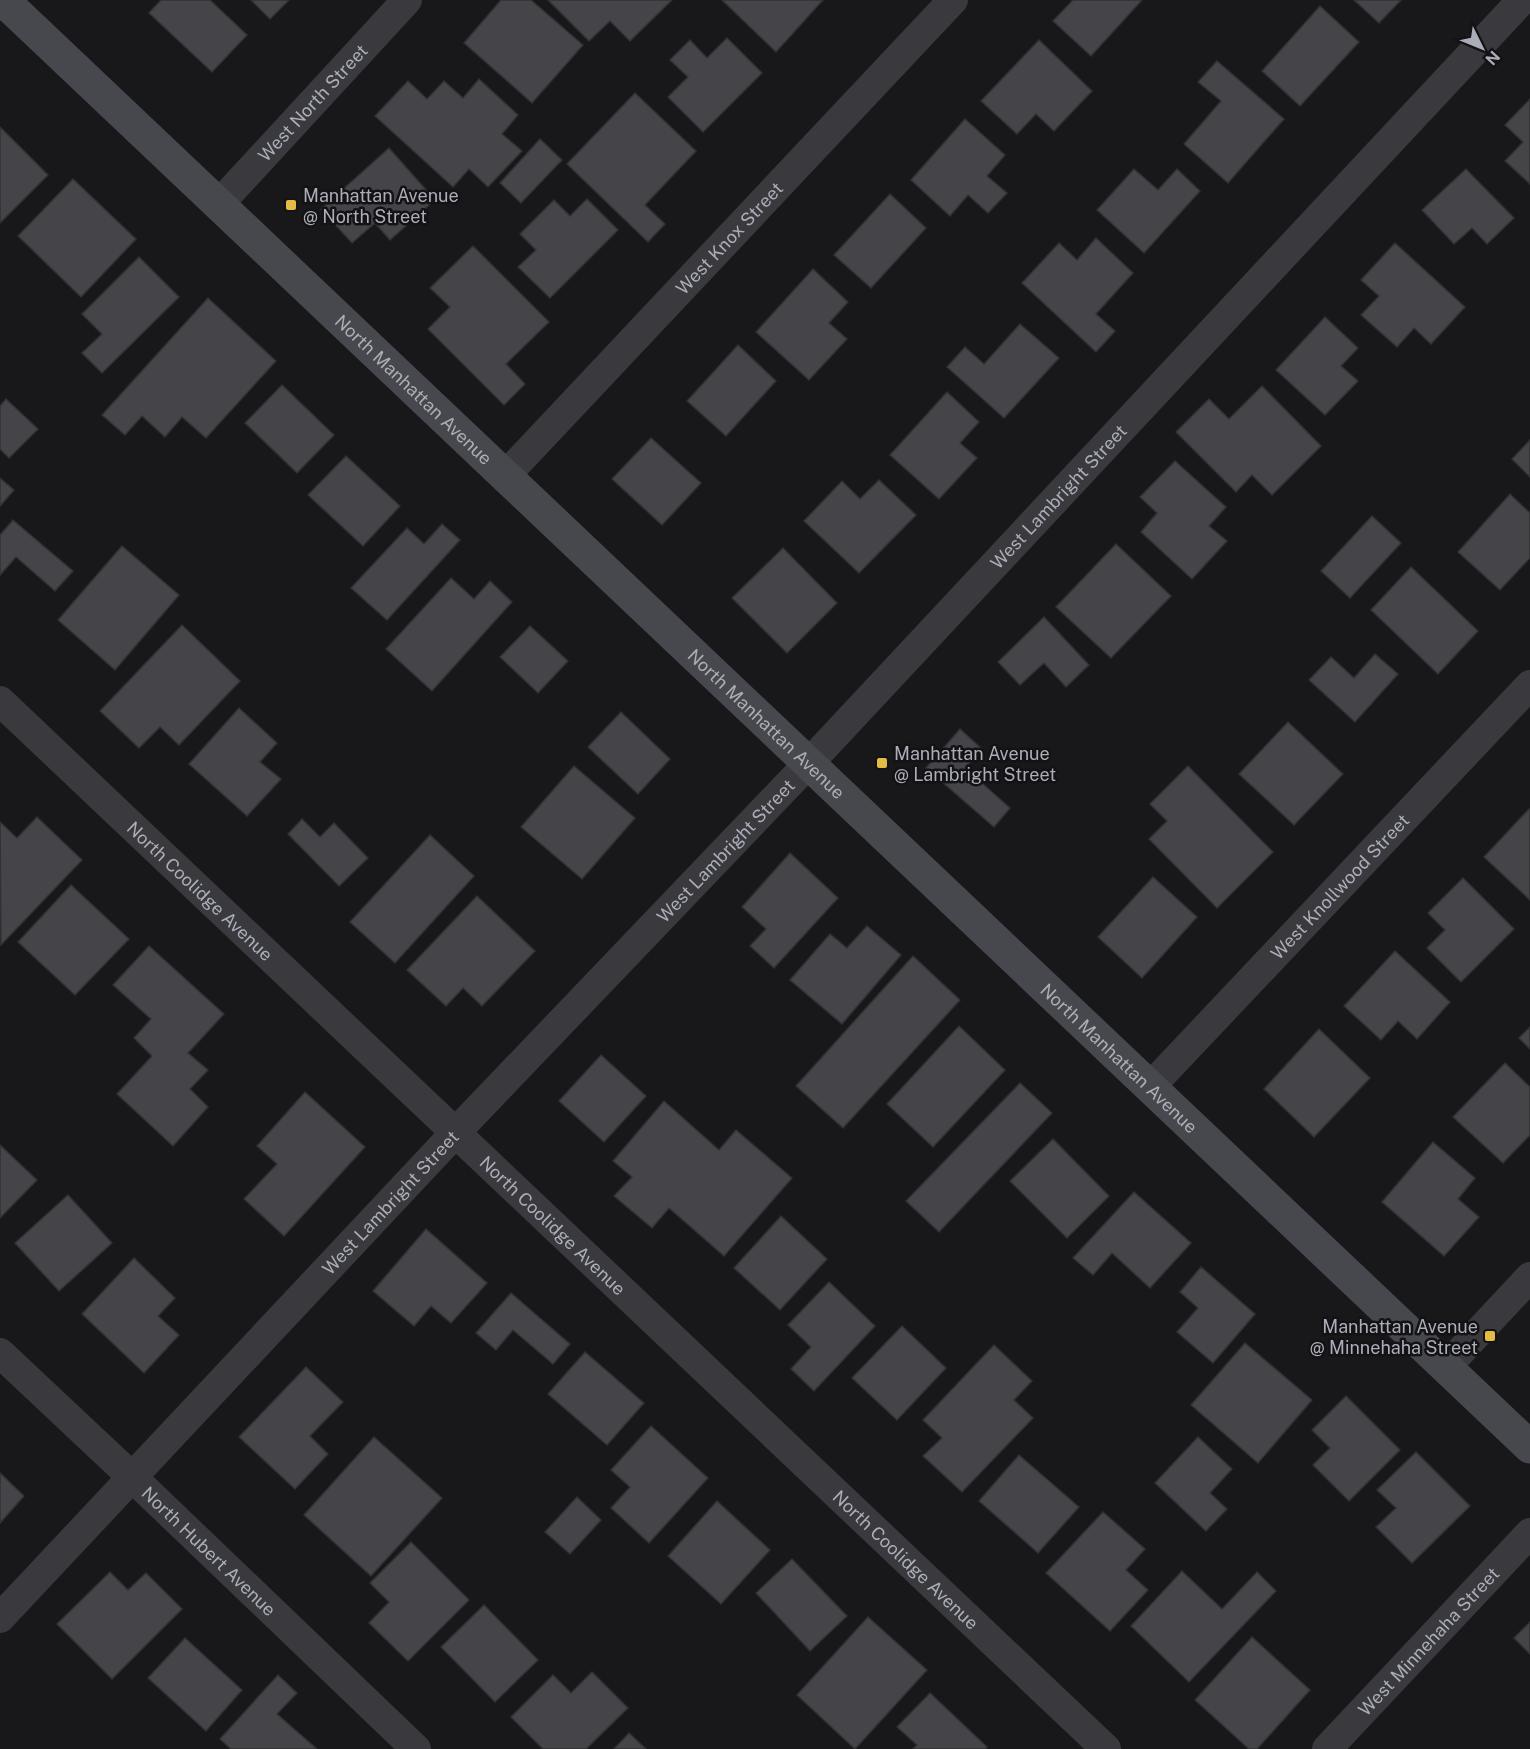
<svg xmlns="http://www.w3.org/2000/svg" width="1530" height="1749" font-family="'Public Sans',sans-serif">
  <rect width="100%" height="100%" fill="#181719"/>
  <g fill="#454449" stroke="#323235" stroke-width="1.5">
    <polygon points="161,0 210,0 247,35 212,72 149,13"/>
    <polygon points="251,0 289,0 270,19"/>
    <polygon points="501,0 531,0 583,45 532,103 464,43"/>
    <polygon points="548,0 672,0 630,41 610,21 589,41"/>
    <polygon points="722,0 823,0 776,52"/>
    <polygon points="1073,0 1142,0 1091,56 1053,21"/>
    <polygon points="1354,0 1401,0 1379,23"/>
    <polygon points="1320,6 1359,42 1300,106 1262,71"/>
    <polygon points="727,38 762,73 703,132 668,97 688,77 670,60 690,40 707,58"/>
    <polygon points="1039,40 1092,91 1054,131 1036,114 1017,134 981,101"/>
    <polygon points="1217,61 1284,119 1228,183 1184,144 1221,101 1198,82"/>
    <polygon points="479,79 518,115 502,134 522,151 488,187 469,169 453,187 375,116 408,81 427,99 444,81 463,98"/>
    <polygon points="635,93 696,151 645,205 665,224 648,242 567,164"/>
    <polygon points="1530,99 1530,184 1505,161 1523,142 1505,125"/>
    <polygon points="965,119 1005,155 987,176 1007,193 988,213 968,195 950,216 911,180"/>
    <polygon points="0,127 48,175 0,223"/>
    <polygon points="540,139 562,160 521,203 500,183"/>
    <polygon points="389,148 435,200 390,240 375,223 352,243 321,209"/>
    <polygon points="1134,169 1158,190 1177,169 1200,191 1144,253 1097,210"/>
    <polygon points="1466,169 1514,218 1487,244 1472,228 1454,244 1422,210"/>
    <polygon points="73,179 136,239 81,297 18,236"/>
    <polygon points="890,194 926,228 871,288 834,255"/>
    <polygon points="587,199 618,230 550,298 518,267 536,250 520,234 554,200 570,216"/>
    <polygon points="1096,238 1133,273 1096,314 1115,331 1096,352 1022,283 1059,243 1077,260"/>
    <polygon points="1395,243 1465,307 1431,344 1414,328 1397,347 1361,315 1379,296 1361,280"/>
    <polygon points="473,246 549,322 506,364 525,384 504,405 428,329 450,307 430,288"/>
    <polygon points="139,257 179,297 102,373 82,353 102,334 82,314"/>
    <polygon points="813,269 848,302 829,323 847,339 809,380 756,332"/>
    <polygon points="208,298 276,361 206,438 182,417 165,437 142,416 125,435 102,415"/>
    <polygon points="1325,317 1358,348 1341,366 1358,381 1325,415 1276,370"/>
    <polygon points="1020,324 1059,358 1004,418 947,367 965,347 984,364"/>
    <polygon points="738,345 776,381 726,436 687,401"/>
    <polygon points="282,385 334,435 297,473 245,423"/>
    <polygon points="1262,386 1321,446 1272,495 1252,475 1236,492 1176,432 1209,399 1229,419"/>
    <polygon points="947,392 979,422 960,443 977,458 939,499 890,455"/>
    <polygon points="6,399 38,429 9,458 0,449 0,406"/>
    <polygon points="651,438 701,483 662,525 612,479"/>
    <polygon points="1530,440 1530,477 1512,459"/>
    <polygon points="346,456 400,506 363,546 308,495"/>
    <polygon points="1175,461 1226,507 1209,526 1227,541 1192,579 1141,532 1157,513 1140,497"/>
    <polygon points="0,478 14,490 0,506"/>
    <polygon points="879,480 916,515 859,573 804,521 842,481 860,499"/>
    <polygon points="1510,494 1530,513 1530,558 1500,590 1458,552"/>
    <polygon points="1372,516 1401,543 1350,598 1321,571"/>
    <polygon points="13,520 73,571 55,591 16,557 0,575 0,535"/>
    <polygon points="442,524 460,540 387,620 351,588 407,528 424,544"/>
    <polygon points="1116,544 1171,596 1111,658 1056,607"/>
    <polygon points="122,546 179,595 115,670 58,620"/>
    <polygon points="783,548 837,603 787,653 732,598"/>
    <polygon points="1411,567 1478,631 1438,674 1371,610"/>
    <polygon points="451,578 474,599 490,581 512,602 432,691 386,649"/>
    <polygon points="1044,617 1089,665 1066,687 1044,663 1020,685 998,662"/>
    <polygon points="182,625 240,681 179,745 160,727 139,748 100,711"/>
    <polygon points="530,626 568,661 538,693 500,657"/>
    <polygon points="1375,654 1398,674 1355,722 1309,680 1331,657 1354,678"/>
    <polygon points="239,708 277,743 260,762 281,779 247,816 189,764"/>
    <polygon points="621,712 670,759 638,794 588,747"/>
    <polygon points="1288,722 1343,774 1294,825 1239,774"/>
    <polygon points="960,729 982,749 965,768 1010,808 994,827 926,768"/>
    <polygon points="574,766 635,818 582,879 521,827"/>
    <polygon points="1188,766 1273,852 1217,908 1149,839 1167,821 1150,804"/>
    <polygon points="1529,809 1530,809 1530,900 1484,857"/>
    <polygon points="37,817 82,860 1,945 0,822 17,838"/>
    <polygon points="302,819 320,837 334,823 368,858 339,886 288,834"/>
    <polygon points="430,835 474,876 395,963 350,922"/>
    <polygon points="790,853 838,898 774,968 750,946 766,929 742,907"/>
    <polygon points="1153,877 1197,917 1142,978 1098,937"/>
    <polygon points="1463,878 1514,929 1461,982 1427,948 1445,930 1428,913"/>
    <polygon points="71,885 129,939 75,995 18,942"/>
    <polygon points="477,896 535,951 482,1006 463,988 446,1006 407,970"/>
    <polygon points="867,926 901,955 842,1024 790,980 830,934 847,948"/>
    <polygon points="149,946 224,1014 188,1053 208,1070 190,1089 208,1107 173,1146 117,1094 152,1056 134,1038 151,1019 113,985"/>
    <polygon points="1395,951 1450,1002 1417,1039 1398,1021 1381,1040 1344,1006"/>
    <polygon points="913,956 960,1000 843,1128 796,1086"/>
    <polygon points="959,1026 1005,1070 933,1147 887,1104"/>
    <polygon points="1530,1027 1530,1049 1519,1038"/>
    <polygon points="1319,1029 1370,1078 1314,1137 1264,1089"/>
    <polygon points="601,1055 646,1096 604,1142 559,1101"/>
    <polygon points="1505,1063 1530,1087 1530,1135 1503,1163 1453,1117"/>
    <polygon points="1020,1083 1052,1113 939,1232 906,1201"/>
    <polygon points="305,1092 365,1147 284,1236 244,1199 277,1164 257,1146"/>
    <polygon points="664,1101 719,1150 736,1130 792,1178 724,1256 669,1208 652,1228 614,1196 632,1177 613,1161"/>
    <polygon points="1053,1139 1109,1196 1067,1238 1010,1181"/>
    <polygon points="1433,1142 1475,1178 1458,1199 1479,1217 1444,1256 1382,1202"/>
    <polygon points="0,1145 37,1180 0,1218"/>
    <polygon points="1134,1192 1191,1243 1150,1288 1112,1253 1093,1275 1073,1258"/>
    <polygon points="68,1195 112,1243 59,1291 15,1243"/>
    <polygon points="781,1216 827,1259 780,1310 734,1268"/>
    <polygon points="426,1229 487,1283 451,1323 431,1306 414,1326 373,1291"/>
    <polygon points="134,1258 175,1298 158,1316 179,1335 144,1373 82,1314"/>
    <polygon points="1201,1267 1255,1314 1213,1363 1177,1332 1198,1308 1180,1292"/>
    <polygon points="829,1282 875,1326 814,1391 791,1369 811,1347 788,1325"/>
    <polygon points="511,1293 570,1344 553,1364 513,1330 496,1350 476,1333"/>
    <polygon points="902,1326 946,1368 897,1420 852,1378"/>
    <polygon points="1245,1343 1312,1400 1258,1463 1191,1405"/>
    <polygon points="994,1345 1032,1381 1014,1400 1033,1418 962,1492 923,1456 942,1438 923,1420"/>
    <polygon points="585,1352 644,1403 607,1445 548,1394"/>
    <polygon points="306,1367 343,1402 310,1436 328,1454 295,1489 239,1437"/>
    <polygon points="1346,1396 1400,1450 1349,1501 1313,1465 1330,1448 1312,1430"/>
    <polygon points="651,1426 708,1478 649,1543 611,1508 630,1487 611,1470"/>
    <polygon points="374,1437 442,1498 371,1576 304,1515"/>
    <polygon points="1198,1437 1232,1469 1210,1493 1227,1509 1206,1531 1155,1483"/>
    <polygon points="1416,1452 1470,1506 1412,1563 1376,1527 1396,1508 1377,1490"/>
    <polygon points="1019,1455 1079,1507 1038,1553 979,1501"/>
    <polygon points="0,1473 24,1496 0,1523"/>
    <polygon points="577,1497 601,1520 570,1554 545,1532"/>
    <polygon points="717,1501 770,1550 721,1604 668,1556"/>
    <polygon points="1103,1512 1145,1549 1126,1570 1148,1590 1110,1631 1046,1573"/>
    <polygon points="411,1542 469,1600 408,1661 369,1623 389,1602 370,1583"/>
    <polygon points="792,1559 847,1616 810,1651 756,1593"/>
    <polygon points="1182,1571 1222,1609 1257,1572 1276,1591 1189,1682 1131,1626"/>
    <polygon points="110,1572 128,1590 146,1573 182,1609 112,1679 57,1624"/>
    <polygon points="484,1605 538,1660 495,1702 441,1647"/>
    <polygon points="868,1617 927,1670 855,1749 797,1695"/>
    <polygon points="1530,1622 1530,1654 1514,1638"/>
    <polygon points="1252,1637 1310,1690 1257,1749 1249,1749 1195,1700"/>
    <polygon points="185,1638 242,1690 206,1731 148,1678"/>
    <polygon points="592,1672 628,1708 586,1749 543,1749 511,1717 553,1675 571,1693"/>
    <polygon points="278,1675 297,1693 277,1714 317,1749 231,1749 220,1739"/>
    <polygon points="930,1693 987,1747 985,1749 913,1749 917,1745 897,1727"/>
    <polygon points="629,1733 646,1749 614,1749"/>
  </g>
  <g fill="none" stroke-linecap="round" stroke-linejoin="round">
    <g stroke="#39393e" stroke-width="30">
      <path id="s1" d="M 219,204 L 407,0"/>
      <path id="s2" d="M 505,476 L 953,0"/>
      <path id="s3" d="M 0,701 L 1106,1749"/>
      <path id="s4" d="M 1150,1087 L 1530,685"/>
      <path id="s5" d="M 0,1353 L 132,1477 L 416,1749"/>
      <polyline points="1446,1367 1530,1277"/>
      <path id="s6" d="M 0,1618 L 456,1132 L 809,763 L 1522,0"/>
      <path id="s7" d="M 1327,1749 L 1530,1533"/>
    </g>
    <path stroke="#47484e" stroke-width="33" id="s8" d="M 3,0 L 1530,1447"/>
  </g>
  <g fill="#e4bb44" stroke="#131214" stroke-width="2">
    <rect x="285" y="199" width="12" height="12" rx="3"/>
    <rect x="876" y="757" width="12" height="12" rx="3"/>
    <rect x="1484" y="1330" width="12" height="12" rx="3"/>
  </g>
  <g text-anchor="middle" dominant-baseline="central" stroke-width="5" stroke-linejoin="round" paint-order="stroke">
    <g font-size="18" fill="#abaeb8" stroke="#131214">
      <text stroke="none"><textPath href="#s1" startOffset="138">West North Street</textPath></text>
      <text stroke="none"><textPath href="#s2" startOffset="327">West Knox Street</textPath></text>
      <text stroke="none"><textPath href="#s8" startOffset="566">North Manhattan Avenue</textPath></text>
      <text stroke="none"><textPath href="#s6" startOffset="1542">West Lambright Street</textPath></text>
      <text stroke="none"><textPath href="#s8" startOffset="1052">North Manhattan Avenue</textPath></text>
      <text stroke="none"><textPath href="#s6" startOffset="1056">West Lambright Street</textPath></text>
      <text stroke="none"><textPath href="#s4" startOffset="276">West Knollwood Street</textPath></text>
      <text stroke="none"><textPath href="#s3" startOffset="276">North Coolidge Avenue</textPath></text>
      <text stroke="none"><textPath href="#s8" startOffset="1538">North Manhattan Avenue</textPath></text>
      <text stroke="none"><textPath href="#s6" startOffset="570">West Lambright Street</textPath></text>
      <text stroke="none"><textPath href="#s3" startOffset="762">North Coolidge Avenue</textPath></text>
      <text stroke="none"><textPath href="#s5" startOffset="288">North Hubert Avenue</textPath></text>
      <text stroke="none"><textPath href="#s3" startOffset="1248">North Coolidge Avenue</textPath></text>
      <text stroke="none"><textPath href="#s7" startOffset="148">West Minnehaha Street</textPath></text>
    </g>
    <g font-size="18" fill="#abaeb8" stroke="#131214" text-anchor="start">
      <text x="303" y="195">Manhattan Avenue<tspan x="303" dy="21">@ North Street</tspan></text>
      <text x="894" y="753">Manhattan Avenue<tspan x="894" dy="21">@ Lambright Street</tspan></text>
      <text x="1478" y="1326" text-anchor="end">Manhattan Avenue<tspan x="1478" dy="21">@ Minnehaha Street</tspan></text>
    </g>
  </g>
  <g transform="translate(1482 48) rotate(133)" stroke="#131214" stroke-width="4.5" paint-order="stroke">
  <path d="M0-4.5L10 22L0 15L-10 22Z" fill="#abaeb8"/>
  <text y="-9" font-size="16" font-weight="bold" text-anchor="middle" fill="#abaeb8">N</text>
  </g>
</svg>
